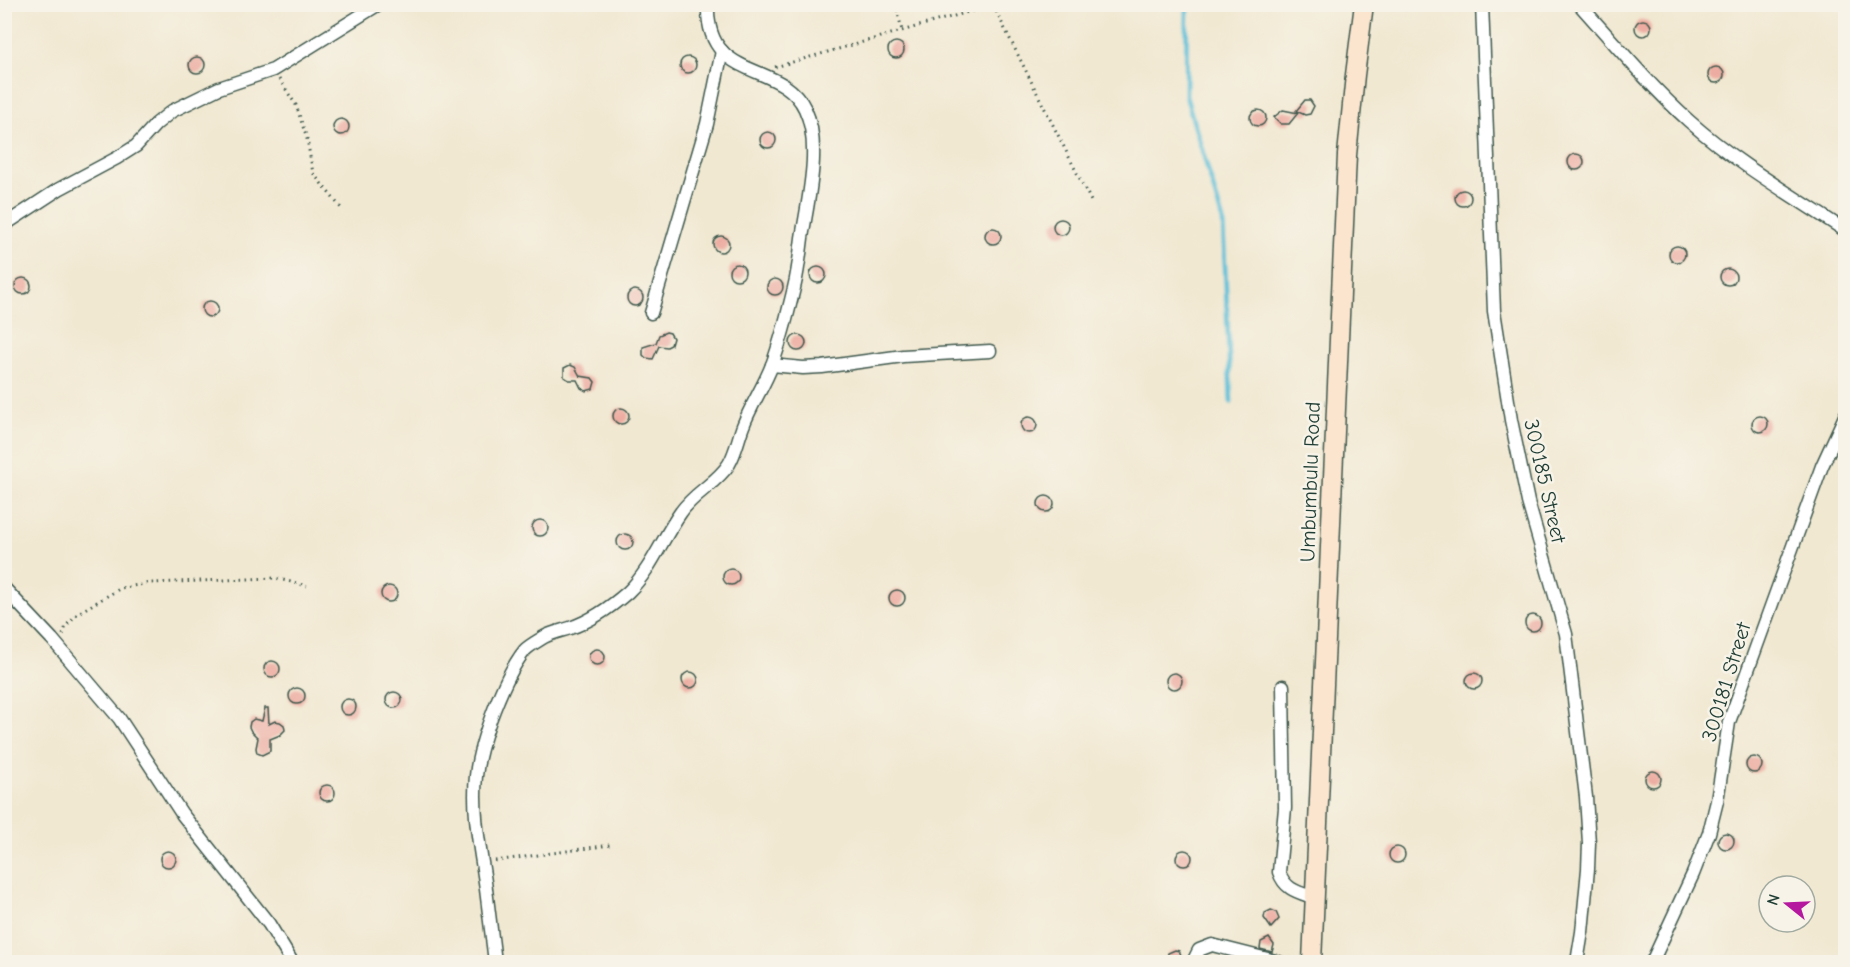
<svg xmlns="http://www.w3.org/2000/svg" width="1850" height="967" font-family="'Comic Neue',sans-serif">
  <rect width="100%" height="100%" fill="#f7f3e8"/>
  <filter id="ink" filterUnits="userSpaceOnUse"><feTurbulence type="fractalNoise" baseFrequency=".0167" numOctaves="2"/><feDisplacementMap in="SourceGraphic" scale="12" xChannelSelector="R" yChannelSelector="G"/><feConvolveMatrix kernelMatrix="1 2 1 2 8 2 1 2 1" color-interpolation-filters="sRGB"/></filter>
  <filter id="wash" filterUnits="userSpaceOnUse"><feTurbulence type="fractalNoise" baseFrequency=".008" numOctaves="4" result="noise"/><feDisplacementMap in="SourceGraphic" scale="24" xChannelSelector="R" yChannelSelector="G"/><feGaussianBlur stdDeviation="1.35" result="paint"/><feColorMatrix in="noise" values="0 0 0 0 0 0 0 0 0 0 0 0 0 0 0 0 0 1.4 0 .05"/><feComposite in="paint" operator="in"/></filter>
  <g filter="url(#wash)">
    <rect width="100%" height="100%" fill="#f1e8d1"/>
    <g fill="none" stroke-linecap="round" stroke-linejoin="round">
      <polyline stroke="#5bc0d9" stroke-width="4.5" points="1187,4 1186,96 1223,221 1231,402"/>
    </g>
    <g id="blocks">
      <g fill="#edaca1">
        <circle cx="1643" cy="28" r="8"/>
        <circle cx="896" cy="50" r="8"/>
        <circle cx="197" cy="65" r="8"/>
        <circle cx="688" cy="65" r="8"/>
        <circle cx="1716" cy="75" r="8"/>
        <polygon points="1305,100 1310,100 1314,106 1310,114 1305,115 1296,111"/>
        <polygon points="1283,110 1298,113 1289,124 1281,124 1274,117"/>
        <circle cx="1258" cy="118" r="8"/>
        <circle cx="341" cy="127" r="8"/>
        <circle cx="768" cy="140" r="8"/>
        <circle cx="1576" cy="162" r="8"/>
        <circle cx="1463" cy="198" r="8"/>
        <circle cx="1061" cy="227" r="8"/>
        <circle cx="993" cy="236" r="8"/>
        <circle cx="721" cy="244" r="8"/>
        <circle cx="1677" cy="254" r="8"/>
        <circle cx="737" cy="272" r="8"/>
        <circle cx="818" cy="275" r="8"/>
        <circle cx="1728" cy="277" r="8"/>
        <circle cx="23" cy="286" r="8"/>
        <circle cx="775" cy="287" r="8"/>
        <circle cx="635" cy="298" r="8"/>
        <circle cx="210" cy="309" r="8"/>
        <polygon points="666,332 670,333 673,338 671,345 667,347 659,346 653,359 646,358 643,355 643,347 656,343 659,335"/>
        <circle cx="798" cy="343" r="8"/>
        <polygon points="570,365 575,367 580,376 592,378 595,382 593,389 586,391 581,388 577,380 569,380 564,377 564,368"/>
        <circle cx="621" cy="416" r="8"/>
        <circle cx="1760" cy="424" r="8"/>
        <circle cx="1029" cy="425" r="8"/>
        <circle cx="1046" cy="504" r="8"/>
        <circle cx="540" cy="528" r="8"/>
        <circle cx="625" cy="542" r="8"/>
        <circle cx="731" cy="577" r="8"/>
        <circle cx="389" cy="594" r="8"/>
        <circle cx="897" cy="598" r="8"/>
        <circle cx="1533" cy="623" r="8"/>
        <circle cx="597" cy="657" r="8"/>
        <circle cx="272" cy="669" r="8"/>
        <circle cx="690" cy="680" r="8"/>
        <circle cx="1474" cy="681" r="8"/>
        <circle cx="1174" cy="681" r="8"/>
        <circle cx="297" cy="696" r="8"/>
        <circle cx="394" cy="700" r="8"/>
        <circle cx="348" cy="707" r="8"/>
        <polygon points="265,708 268,708 269,724 275,721 280,722 284,725 285,730 280,735 270,739 270,751 262,755 257,753 256,748 258,738 251,731 249,727 250,722 254,719 262,721"/>
        <circle cx="1754" cy="765" r="8"/>
        <circle cx="1653" cy="779" r="8"/>
        <circle cx="327" cy="793" r="8"/>
        <circle cx="1726" cy="841" r="8"/>
        <circle cx="1397" cy="855" r="8"/>
        <circle cx="1184" cy="858" r="8"/>
        <circle cx="168" cy="859" r="8"/>
        <polygon points="1271,910 1276,912 1279,919 1271,928 1264,918 1265,913"/>
        <polygon points="1269,938 1274,945 1272,952 1260,949 1261,942"/>
        <polygon points="1175,950 1179,951 1185,963 1166,963 1168,953"/>
      </g>
    </g>
  </g>
  <g filter="url(#ink)">
    <use href="#blocks" fill-opacity="0" stroke="#3e574c" stroke-width="1.5"/>
    <g fill="none" stroke-linecap="round" stroke-linejoin="round">
      <g stroke="#3e574c" stroke-width="15">
        <g id="street">
          <polyline points="1482,4 1494,311 1511,420 1528,502 1566,634 1586,797 1589,843 1588,869 1582,932 1577,962"/>
          <path d="M 1579,4 C 1615,44 1649,85 1689,121 C 1736,163 1793,196 1846,231"/>
          <polyline points="4,225 59,189 117,158 136,146 156,124 172,111 219,88 273,70 379,4"/>
          <polyline points="651,313 707,124 722,51"/>
          <polyline points="772,365 803,368 822,367 903,356 990,351"/>
          <polyline points="4,588 52,639 119,718 182,814 269,924 292,962"/>
          <path d="M 1283,686 L 1285,808 L 1279,872 C 1285,890 1298,892 1315,898"/>
          <path d="M 495,962 C 492,938 489,914 486,889 C 481,852 472,814 476,776 C 479,743 504,676 525,650 C 530,645 538,641 544,637 C 553,632 561,631 570,628 C 591,621 612,606 628,592 C 651,570 663,537 681,512 C 694,493 717,483 729,464 C 736,452 738,439 743,426 C 751,405 764,386 772,365 C 781,341 788,313 794,288 C 798,272 800,255 802,238 C 808,199 822,145 805,109 C 782,59 705,84 708,4"/>
          <polyline points="1193,962 1199,950 1212,945 1279,962"/>
          <polyline points="1652,962 1693,874 1709,833 1717,801 1729,722 1822,466 1846,414"/>
        </g>
      </g>
      <g stroke="#3e574c" stroke-width="21">
        <polyline id="secondary" points="1312,962 1347,155 1355,75 1364,4"/>
      </g>
      <g stroke="#3e574c" stroke-width="3" stroke-dasharray="1.5 4.5" stroke-linecap="butt">
        <polyline points="896,4 902,31"/>
        <polyline points="775,67 993,5 1091,201"/>
        <polyline points="279,79 296,105 307,139 313,173 341,208"/>
        <polyline points="63,635 66,626 78,613 121,588 150,583 275,578 307,586"/>
        <polyline points="495,861 610,845"/>
      </g>
      <use href="#street" stroke="#fff" stroke-width="12"/>
      <use href="#secondary" stroke="#fce5cf" stroke-width="18"/>
    </g>
  </g>
  <g text-anchor="middle" dominant-baseline="central" stroke-width="5" stroke-linejoin="round" paint-order="stroke">
    <g font-size="21" fill="#1f3d34" stroke="#f7f3e8">
      <text transform="translate(1545 481) rotate(77)">300185 Street</text>
      <text transform="translate(1310 482) rotate(-88)">Umbumbulu Road</text>
      <text transform="translate(1726 682) rotate(-73)">300181 Street</text>
    </g>
  </g>
  <rect width="1850" height="967" fill="none" stroke="#f7f3e8" stroke-width="24"/>
  <g transform="translate(1787 904) rotate(288)"><circle r="28" fill="#f7f3e8" stroke="#a1aaa0" stroke-width="1.5"/>
  <path d="M0-4.5L10 22L0 15L-10 22Z" fill="#b5179e"/>
  <text y="-9" font-size="16" font-weight="bold" text-anchor="middle" fill="#1f3d34">N</text>
  </g>
</svg>
